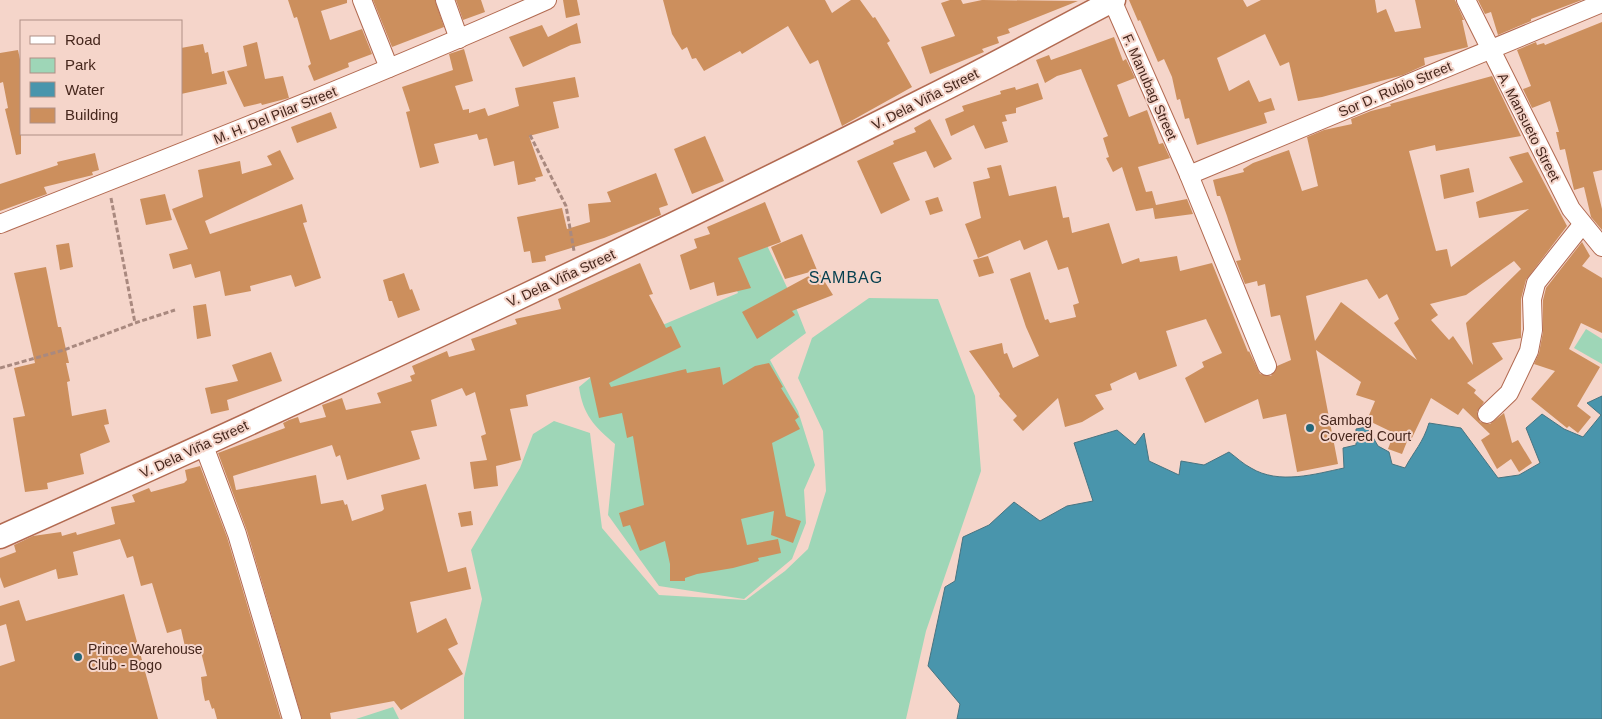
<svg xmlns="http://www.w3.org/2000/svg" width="1602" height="719" font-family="Arial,sans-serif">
  <rect width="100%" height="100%" fill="#f5d5ca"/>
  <g fill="#9ed6b7">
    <path d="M 754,218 L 793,300 L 806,333 L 770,360 L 798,411 L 815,465 L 804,490 L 806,523 L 792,559 L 744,599 L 659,586 L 608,515 L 615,444 C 594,426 583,415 579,387 L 646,332 L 738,293 L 715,239 Z"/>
    <polygon points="869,298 938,299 975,396 981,471 926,631 906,719 464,719 464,678 482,599 471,550 520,468 533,434 554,421 590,433 602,528 659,595 746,600 785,571 808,549 826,491 823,431 798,378 812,338"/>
    <polygon points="1586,329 1602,339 1602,364 1574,348"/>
    <polygon points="393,707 399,719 356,719"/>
  </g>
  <path fill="#4995ac" stroke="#487481" d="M 1602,396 L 1602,719 L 957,719 L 960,704 L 928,666 L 945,587 L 955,581 L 963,537 L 989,525 L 1014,502 L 1040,521 L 1067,506 L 1093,501 L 1074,443 L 1117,430 L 1135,445 L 1144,433 L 1149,461 L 1179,475 L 1181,461 L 1204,465 L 1229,452 C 1236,457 1243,464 1251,468 C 1279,485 1315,474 1344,468 L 1343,448 L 1356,445 L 1356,429 L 1367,427 L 1378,446 L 1389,452 L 1392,464 L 1405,468 C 1414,451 1423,443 1429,423 L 1461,428 L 1498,478 L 1519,475 L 1540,463 L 1526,428 L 1542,414 L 1564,429 L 1583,437 L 1601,415 L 1587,403 Z"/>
  <g fill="#cc8f5d" fill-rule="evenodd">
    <polygon points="288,0 347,0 347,3 321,11 330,40 362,29 372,54 348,63 349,67 314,81 308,66 311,64 297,17 294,18"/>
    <polygon points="373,0 435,0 444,27 392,47"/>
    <polygon points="456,0 481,0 485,12 463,20"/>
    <polygon points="563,0 577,0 580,15 566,18"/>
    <polygon points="663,0 825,0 832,13 851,0 860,0 873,18 875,17 890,41 887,43 912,87 842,126 818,60 810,64 788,26 742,54 740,51 704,71 696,58 692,59 687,47 682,50 672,34"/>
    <polygon points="950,0 961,0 963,4 982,0 1078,1 1008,29 1010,33 997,37 999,43 982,49 984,52 930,74 921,47 955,36 941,3"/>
    <polygon points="1129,0 1243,0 1247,7 1261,0 1375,0 1377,13 1386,9 1395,32 1421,28 1415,0 1455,0 1464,20 1462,20 1468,47 1424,58 1425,65 1403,75 1322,97 1298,101 1289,62 1280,66 1265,34 1217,58 1229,91 1249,80 1259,102 1271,98 1275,110 1264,113 1267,123 1197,145 1189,118 1185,119 1180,99 1177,100 1172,77 1164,59 1158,62 1140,20 1138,21"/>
    <polygon points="1478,0 1582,0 1531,19 1531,21 1498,35 1491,12 1485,14"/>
    <polygon points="1602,22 1602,170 1593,172 1602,209 1602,230 1591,217 1584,187 1574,190 1565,149 1560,150 1556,132 1559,132 1550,101 1532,108 1523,89 1531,86 1517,50 1536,42 1537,45 1544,43 1545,45"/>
    <polygon points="577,23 581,43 571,45 523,67 509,37 542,25 548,37"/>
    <polygon points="1114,37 1123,61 1126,59 1135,78 1117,85 1129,117 1147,110 1159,144 1163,143 1170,158 1138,167 1146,192 1152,191 1156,205 1187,199 1193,214 1155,219 1153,208 1136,211 1122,167 1113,172 1106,158 1109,157 1103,138 1108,136 1081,69 1057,76 1045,83 1036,60 1049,55 1051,60 1065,55"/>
    <polygon points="257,42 265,79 283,76 289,98 262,105 261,103 244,107 227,71 247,66 243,46"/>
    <polygon points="203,44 205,53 208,52 212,74 224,71 227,84 181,94 181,48"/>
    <polygon points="464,49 473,81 455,86 463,110 469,109 469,113 485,108 488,116 519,106 515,88 575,77 579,97 553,102 559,128 529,136 543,176 535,178 536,181 518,185 514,161 494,166 487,138 479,140 477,134 434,144 439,163 420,168 406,112 410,111 402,87 453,70 449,54"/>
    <polygon points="18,50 21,64 21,154 16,155 5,109 8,108 3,82 0,83 0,53"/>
    <path d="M 1492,76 L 1521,136 L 1436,151 L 1435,145 L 1409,151 L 1436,251 L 1447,249 L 1451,267 L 1529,209 L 1479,218 L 1476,202 L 1523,182 L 1509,157 L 1528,152 L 1567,226 L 1526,280 L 1521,299 L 1521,338 L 1492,343 L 1503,359 L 1467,383 L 1476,390 L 1474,393 L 1484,402 L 1477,412 L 1480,422 L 1490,424 L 1504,413 L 1512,443 L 1518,440 L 1532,463 L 1519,472 L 1511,459 L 1497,469 L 1481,440 L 1490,434 L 1463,408 L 1458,415 L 1431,398 L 1411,440 L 1408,439 L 1402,454 L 1388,449 L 1394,433 L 1367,420 L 1375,401 L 1356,395 L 1361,382 L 1316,350 L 1338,464 L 1297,472 L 1286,414 L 1263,419 L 1258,399 L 1205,423 L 1185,378 L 1204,367 L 1202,362 L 1222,353 L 1206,319 L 1166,331 L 1177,366 L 1139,380 L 1136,372 L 1110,384 L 1112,390 L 1095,395 L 1104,409 L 1082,422 L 1065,427 L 1058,398 L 1023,431 L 1013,420 L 1017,416 L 999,396 L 1000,394 L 969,351 L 1002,343 L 1004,354 L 1007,353 L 1013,368 L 1039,356 L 1026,327 L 1010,279 L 1030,272 L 1045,320 L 1048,319 L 1050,323 L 1076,317 L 1073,305 L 1079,303 L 1068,267 L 1058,270 L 1047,240 L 1024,250 L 1020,240 L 978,258 L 965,224 L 981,218 L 973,182 L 990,178 L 987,168 L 1001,165 L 1009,196 L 1056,186 L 1063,218 L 1069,217 L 1072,233 L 1109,223 L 1122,264 L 1139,258 L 1140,262 L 1177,256 L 1180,271 L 1212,263 L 1248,352 L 1249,351 L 1260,374 L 1271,376 L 1277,366 L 1291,360 L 1280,315 L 1271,317 L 1265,284 L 1258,286 L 1257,281 L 1245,284 L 1236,261 L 1241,260 L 1227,216 L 1220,196 L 1217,196 L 1213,180 L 1244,172 L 1243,169 L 1253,163 L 1289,150 L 1302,191 L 1318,186 L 1307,137 L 1324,130 L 1352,124 L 1351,119 L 1371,111 L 1391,106 L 1390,104 ZM 1514,261 L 1521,269 L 1466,323 L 1473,365 L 1453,336 L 1449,340 L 1431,320 L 1438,315 L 1430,304 L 1466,295 ZM 1367,279 L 1379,299 L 1387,294 L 1399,319 L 1394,323 L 1417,360 L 1341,302 L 1315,341 L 1306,296 Z"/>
    <polygon points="1038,83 1043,99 1016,108 1016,113 1005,115 1007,121 1002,122 1008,142 985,149 974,125 951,136 945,119 964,111 962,106 1001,94 1000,91 1015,87 1016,90"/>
    <polygon points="331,112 337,128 297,143 291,127"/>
    <polygon points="930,119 952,159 934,168 926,151 893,163 910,200 881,214 857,161 894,144 893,141 916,132 914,128"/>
    <polygon points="705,136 724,181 692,194 674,149"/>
    <polygon points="280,150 294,179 205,221 210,234 302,204 307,222 303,223 321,278 295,287 291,275 250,286 251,291 225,296 220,271 195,278 191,264 173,269 169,254 188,249 172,209 203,197 198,170 240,161 242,174 272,165 267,156"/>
    <polygon points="95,153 99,170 92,172 93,175 44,187 47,194 0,211 0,184 58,165 57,162"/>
    <polygon points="1469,168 1474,192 1444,199 1440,175"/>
    <polygon points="656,173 668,205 659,208 661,215 604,238 545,256 546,261 532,263 530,251 524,252 517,217 562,208 567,229 590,222 588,204 611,202 607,192"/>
    <polygon points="165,194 172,220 146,225 140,199"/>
    <polygon points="938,197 943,211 930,215 925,201"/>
    <polygon points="765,202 781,242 738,258 751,288 717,296 714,282 690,290 680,255 697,248 694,239 710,234 707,227"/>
    <polygon points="802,234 817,270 785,279 771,247"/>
    <polygon points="1582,242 1590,256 1582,266 1602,278 1602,333 1581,323 1569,349 1600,367 1577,406 1591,417 1578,433 1569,426 1567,428 1531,399 1555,371 1534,364 1539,353 1543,332 1543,300 1546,288"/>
    <polygon points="69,243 73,267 60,270 56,245"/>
    <polygon points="988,256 994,273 979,277 973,260"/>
    <polygon points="640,263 653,294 649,295 666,328 671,326 681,347 609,383 611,387 686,369 687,373 720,367 723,385 755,366 769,363 783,387 781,388 799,417 795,420 800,429 772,443 786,516 801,521 793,543 771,535 774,511 741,519 747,545 778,539 781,553 758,558 759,561 733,568 697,574 685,578 685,581 670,581 670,564 665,541 640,551 630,525 623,527 619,513 644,505 633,436 627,438 622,413 599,418 590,377 526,395 528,406 510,409 521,460 496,466 498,486 474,489 470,462 487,460 481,436 486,434 475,392 466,396 462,388 431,400 437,426 411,431 420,459 347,480 340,455 336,457 332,445 233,476 236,490 316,475 321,504 343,500 345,505 347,504 352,521 382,511 384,509 381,495 426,484 448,572 466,567 471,589 410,602 417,633 446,618 458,644 448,649 463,674 401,710 394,701 330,713 331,719 302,719 247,531 218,453 285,428 283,423 289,420 298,417 300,423 326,417 322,405 342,398 346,410 381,403 377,393 412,381 410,376 415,374 412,366 447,351 449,357 475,350 471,339 517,324 515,319 561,309 558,299"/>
    <polygon points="46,267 58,327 61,327 69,363 66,363 70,381 67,382 72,416 106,409 109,424 104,425 110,442 80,454 84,474 47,483 48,489 25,492 13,418 25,416 14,368 35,363 14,273"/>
    <polygon points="818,271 833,295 792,311 795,315 757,339 742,312"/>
    <polygon points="404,273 410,290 412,289 420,310 398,318 392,301 389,301 383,280"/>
    <polygon points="206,304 211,336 197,339 193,306"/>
    <polygon points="271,352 282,381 227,400 229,410 211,414 205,388 238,381 232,365"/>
    <polygon points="200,466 227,537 281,719 217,719 214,708 212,709 209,700 205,701 203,692 201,677 207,676 200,648 186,651 181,629 167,633 152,583 141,586 133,556 127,558 120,539 73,552 78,575 58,579 56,569 4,588 0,577 0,558 16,552 14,545 33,536 61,532 62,536 76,532 77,535 115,524 111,507 135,502 132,495 149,488 151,492 184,483 187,480 185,470"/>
    <polygon points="471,511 473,525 461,527 458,513"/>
    <polygon points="124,594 158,719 0,719 0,666 15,661 6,624 0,626 0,606 19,600 26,621"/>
  </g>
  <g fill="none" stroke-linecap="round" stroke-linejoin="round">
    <g stroke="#b26a51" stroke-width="20">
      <g id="minor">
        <polyline points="362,0 389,68"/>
        <polyline points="445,0 459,39"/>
        <polyline points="1112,0 1189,175 1267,366"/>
        <polyline points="1466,0 1571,209 1602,247"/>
        <polyline points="1189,175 1602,3"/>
        <path d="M 0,224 C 183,152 367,80 547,0"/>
        <polyline points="1487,414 1509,393 1529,351 1533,330 1532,299 1536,283 1582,225"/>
        <polyline points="204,446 237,534 292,719"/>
      </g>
    </g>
    <g stroke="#b26a51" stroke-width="25">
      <path id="major" d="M 0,537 C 310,398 618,255 921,101 C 986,69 1049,34 1114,0"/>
    </g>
    <g stroke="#a9897f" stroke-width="3" stroke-dasharray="5 2.5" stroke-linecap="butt">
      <polyline points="530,135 566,206 574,251"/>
      <polyline points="111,198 135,323"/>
      <polyline points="0,368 64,350 135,323 175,310"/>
    </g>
    <use href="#minor" stroke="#fff" stroke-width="18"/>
    <use href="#major" stroke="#fff" stroke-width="22"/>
  </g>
  <g fill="#246779" stroke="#f5d5ca" stroke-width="2">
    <circle cx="1310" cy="428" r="5"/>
    <circle cx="78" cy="657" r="5"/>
  </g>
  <g text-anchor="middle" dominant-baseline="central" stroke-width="4" stroke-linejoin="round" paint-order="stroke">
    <g font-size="14" fill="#46271d" stroke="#f5d5ca">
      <text transform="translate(1150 87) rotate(66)">F. Manubag Street</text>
      <text transform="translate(1395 89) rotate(-23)">Sor D. Rubio Street</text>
      <text transform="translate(925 99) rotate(-27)">V. Dela Viña Street</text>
      <text transform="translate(275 115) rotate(-22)">M. H. Del Pilar Street</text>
      <text transform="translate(1529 127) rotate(63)">A. Mansueto Street</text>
      <text transform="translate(561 278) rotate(-25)">V. Dela Viña Street</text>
      <text transform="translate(194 449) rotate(-25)">V. Dela Viña Street</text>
    </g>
    <g font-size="14" fill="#46271d" stroke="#f5d5ca" text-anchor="start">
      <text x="1320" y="420">Sambag<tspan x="1320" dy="16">Covered Court</tspan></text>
      <text x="88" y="649">Prince Warehouse<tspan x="88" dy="16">Club - Bogo</tspan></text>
    </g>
    <g font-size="16" letter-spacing="1" fill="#06404f" stroke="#f5d5ca">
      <text x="846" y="277">SAMBAG</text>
    </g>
  </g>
  <rect x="20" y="20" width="162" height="115" fill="#f5d5ca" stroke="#af8f85"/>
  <rect x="30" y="36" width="25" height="8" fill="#ffffff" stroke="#af8f85"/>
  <text x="65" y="45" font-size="15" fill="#46271d">Road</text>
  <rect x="30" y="58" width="25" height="15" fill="#9ed6b7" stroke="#af8f85"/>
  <text x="65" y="70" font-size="15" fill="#46271d">Park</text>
  <rect x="30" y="82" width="25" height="15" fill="#4995ac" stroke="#af8f85"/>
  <text x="65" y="95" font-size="15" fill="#46271d">Water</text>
  <rect x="30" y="108" width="25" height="15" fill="#cc8f5d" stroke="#af8f85"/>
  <text x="65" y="120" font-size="15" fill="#46271d">Building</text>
</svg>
